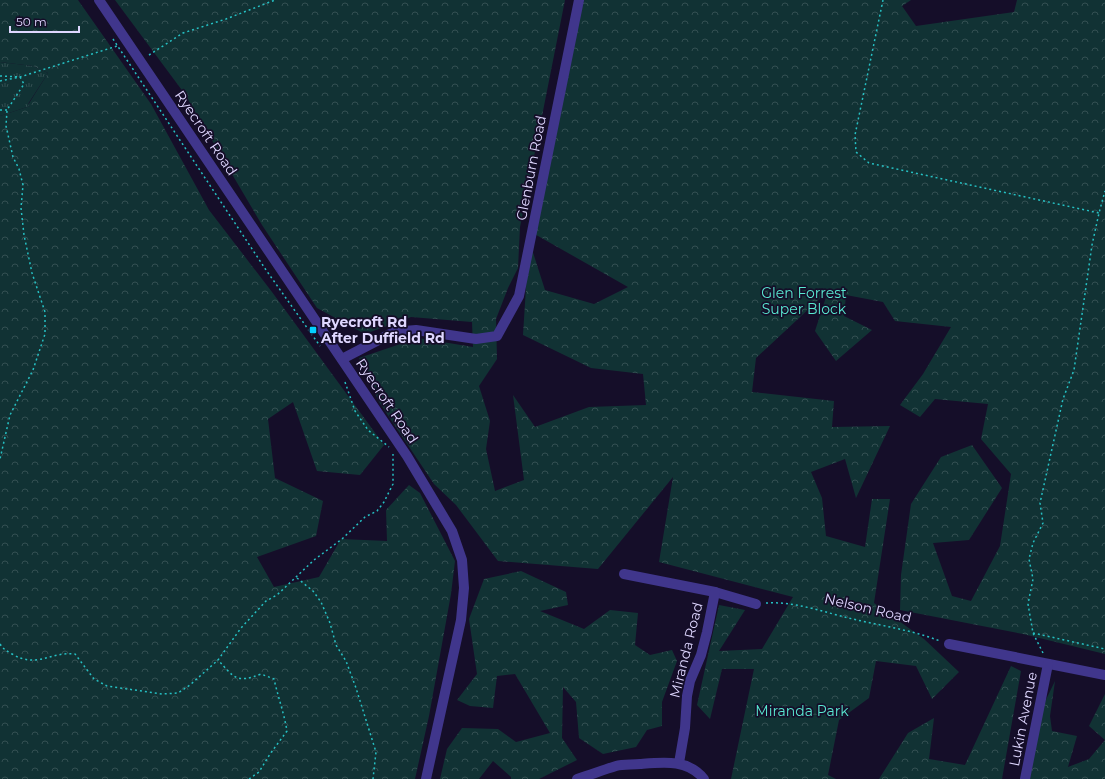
<svg xmlns="http://www.w3.org/2000/svg" width="1105" height="779" font-family="Montserrat,sans-serif">
  <defs>
    <pattern id="grass-tufts" width="24" height="20" patternUnits="userSpaceOnUse"><rect width="24" height="20" fill="#113234"/><path d="M3 7l-1-3M5 7V3M7 7l1-3M15 17l-1-3M17 17v-4M19 17l1-3" fill="none" stroke="#334f52"/></pattern>
    <pattern id="forest-crowns" width="20" height="18" patternUnits="userSpaceOnUse"><rect width="20" height="18" fill="#113234"/><path d="M2 6a3 3 0 1 1 6 0M12 15a3 3 0 1 1 6 0" fill="none" stroke="#334f52"/></pattern>
  </defs>
  <rect width="100%" height="100%" fill="#150e29"/>
  <polygon fill="url(#grass-tufts)" points="0,62 33,66 48,73 28,104 30,106 0,116"/>
  <g fill="url(#forest-crowns)">
    <polygon points="0,0 78,0 151,104 209,210 272,292 384,445 360,475 317,471 293,402 268,419 275,478 323,501 316,536 257,557 274,587 319,577 341,539 387,541 386,510 409,485 420,493 455,561 451,594 429,716 415,779 0,779 0,116 30,106 28,105 48,73 33,66 0,62"/>
    <polygon points="115,0 565,0 520,227 518,268 508,288 496,319 497,359 479,386 490,421 486,449 495,491 524,480 513,395 535,427 589,407 646,405 643,374 591,368 523,335 529,240 545,290 594,304 628,287 531,232 579,0 911,0 902,6 916,26 1014,12 1017,0 1105,0 1105,654 1023,634 900,610 901,575 911,504 941,457 972,445 1002,488 969,540 933,543 952,596 971,601 1000,546 1011,474 981,439 988,404 935,399 920,417 900,405 923,374 951,327 895,321 883,302 846,295 844,316 872,330 836,361 815,331 828,291 756,358 752,392 834,401 832,427 890,426 856,498 845,459 811,472 822,498 826,536 865,547 872,499 890,499 874,603 924,639 959,672 932,699 916,666 876,661 869,698 839,720 828,775 836,779 731,779 754,669 722,669 710,719 697,705 719,605 745,610 719,651 762,649 793,597 659,562 673,477 598,569 498,561 456,505 434,484 379,402 359,358 418,338 473,347 472,322 411,317 365,334 317,308 262,225 184,93"/>
    <polygon points="521,571 566,592 568,605 540,611 584,629 610,610 638,613 635,645 650,655 672,650 677,661 662,702 662,726 647,730 636,747 603,754 579,738 576,702 563,687 562,738 577,760 539,779 511,779 511,777 493,761 479,779 440,779 447,749 462,728 498,729 516,742 550,733 515,674 497,676 493,708 470,706 457,700 477,674 469,619 484,579"/>
    <polygon points="1011,666 1021,671 1002,779 879,779 908,733 934,718 929,759 965,765"/>
    <polygon points="1055,681 1050,716 1052,731 1077,736 1068,767 1089,759 1105,740 1089,726 1105,694 1105,779 1024,779 1040,712"/>
  </g>
  <g fill="none" stroke-linecap="round" stroke-linejoin="round">
    <g stroke="#26c0c3" stroke-width="1.5" stroke-dasharray="2 3" stroke-linecap="butt">
      <polyline points="883,0 855,135 856,152 869,163 1099,213"/>
      <polyline points="113,39 266,270 320,346"/>
      <polyline points="149,55 183,33 226,19 275,0"/>
      <polyline points="0,76 20,77 24,84 7,110 6,126 13,157 19,169 23,185 21,208 24,235 32,273 45,312 45,334 33,370 10,415 0,459"/>
      <polyline points="0,81 20,77 117,46"/>
      <polyline points="0,110 7,110"/>
      <polyline points="345,382 355,411 368,430 389,447"/>
      <polyline points="297,578 313,591 321,602 330,623 336,645 346,661 356,688 376,752 373,779"/>
      <path d="M 766,603 C 795,601 826,613 853,619 C 882,626 912,630 940,641"/>
      <polyline points="1033,633 1105,649"/>
      <path d="M 0,644 C 3,649 7,651 12,654 C 37,669 51,651 75,654 L 94,679 L 107,686 L 162,694 L 178,693 L 190,685 L 218,660"/>
      <polyline points="1043,653 1033,633 1028,604 1033,579 1029,559 1033,543 1043,523 1040,503 1063,399 1074,370 1092,245 1099,213 1105,191"/>
      <path d="M 249,779 L 259,772 L 270,754 L 287,731 C 284,713 278,697 274,679 L 261,674 C 236,684 234,677 218,660 L 241,628 L 266,601 L 277,595 L 314,560 L 342,539 L 365,517 L 377,511 L 384,502 L 393,484 L 393,454"/>
    </g>
    <g stroke="#40368c" stroke-width="10">
      <polyline points="99,0 407,456 452,531 462,560 464,588 461,620 426,779"/>
      <polyline points="342,359 394,332 416,330 476,339 497,336 519,296 579,0"/>
      <polyline points="624,574 715,592 756,604"/>
      <polyline points="949,644 1105,675"/>
      <polyline points="679,763 685,728 687,696 690,681 701,655 707,632 715,592"/>
      <path d="M 577,779 C 590,775 603,770 616,766 C 623,764 632,765 640,764 C 664,762 688,759 704,779"/>
      <polyline points="1025,779 1048,664"/>
    </g>
  </g>
  <rect fill="#03d0ff" stroke="#150e29" stroke-width="1.5" x="309" y="326" width="8" height="8" rx="2"/>
  <g text-anchor="middle" dominant-baseline="central" stroke-width="3.5" stroke-linejoin="round" paint-order="stroke">
    <g font-size="14" fill="#dfd7ff" stroke="#150e29">
      <text transform="translate(206 133) rotate(56)">Ryecroft Road</text>
      <text transform="translate(531 168) rotate(-79)">Glenburn Road</text>
      <text transform="translate(387 401) rotate(56)">Ryecroft Road</text>
      <text transform="translate(868 608) rotate(13)">Nelson Road</text>
      <text transform="translate(686 650) rotate(-76)">Miranda Road</text>
      <text transform="translate(1023 719) rotate(-79)">Lukin Avenue</text>
    </g>
    <g font-size="14" fill="#59e9d1" stroke="#150e29">
      <text x="804" y="293">Glen Forrest<tspan x="804" dy="16">Super Block</tspan></text>
      <text x="802" y="711">Miranda Park</text>
    </g>
    <g font-size="14" font-weight="bold" fill="#dfd7ff" stroke="#150e29" text-anchor="start">
      <text x="321" y="322">Ryecroft Rd<tspan x="321" dy="16">After Duffield Rd</tspan></text>
    </g>
  </g>
  <path d="M10 26v6h69v-6" fill="none" stroke="#dfd7ff" stroke-width="2"/>
  <text x="16" y="26" font-size="12" fill="#dfd7ff" stroke="#150e29" stroke-width="3" paint-order="stroke">50 m</text>
</svg>
